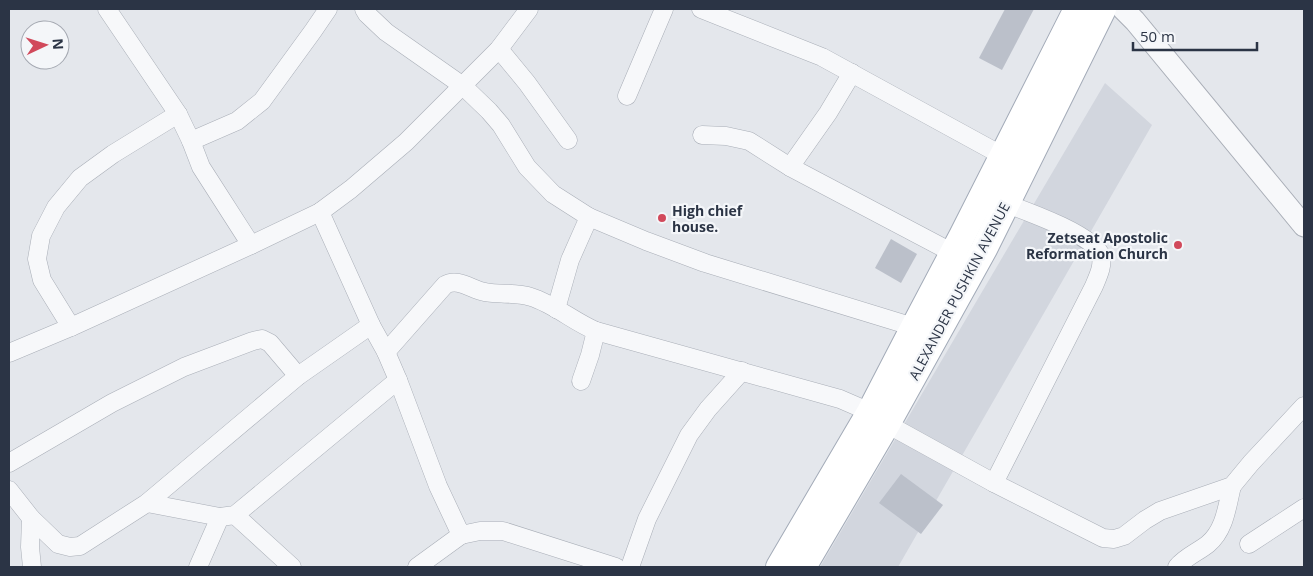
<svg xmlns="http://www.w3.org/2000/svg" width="1313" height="576" font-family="'Open Sans',sans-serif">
  <rect width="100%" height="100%" fill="#e4e7ec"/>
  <polygon fill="#d2d6de" points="1105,83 1152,125 898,567 820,567"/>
  <g fill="#bbc0ca">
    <polygon points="1005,9 1034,9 1002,70 979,58"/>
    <polygon points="891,239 917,254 901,283 875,268"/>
    <polygon points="901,474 943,505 921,534 879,503"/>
  </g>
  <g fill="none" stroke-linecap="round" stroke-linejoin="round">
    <g stroke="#a9aeb7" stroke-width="19">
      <g id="minor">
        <polyline points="107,9 178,114 191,141 201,167 251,245"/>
        <polyline points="364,9 367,14 386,32 463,86 489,111 501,125 527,167 553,194 589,217 646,241 705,263 914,327"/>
        <polyline points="701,9 822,57 1003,156"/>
        <polyline points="499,49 527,83 568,140"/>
        <polyline points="627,96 664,9"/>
        <polyline points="702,135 726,136 749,141 790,167 953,253"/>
        <polyline points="191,141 237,121 262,101 313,31 328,9"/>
        <polyline points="790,167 828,113 852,73"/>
        <polyline points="320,212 371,325 386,352 398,380 438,486 461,535 480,531 503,531 616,567"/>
        <polyline points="556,309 570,260 589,217"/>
        <polyline points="71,327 42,280 37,259 41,236 56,207 80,178 113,154 178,114"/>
        <path d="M 386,352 L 445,285 C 458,277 472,290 485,292 C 500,295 516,292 531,297 C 554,304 574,322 596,331 L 840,399 L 870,412 L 887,424 L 994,483 L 1103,538 L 1114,539 L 1124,536 L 1145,520 L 1160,511 L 1232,486 L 1251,463 L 1304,406"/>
        <polyline points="9,353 71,327 251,245 320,212 351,189 406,142 499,49 529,9"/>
        <polyline points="581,381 590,355 596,331"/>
        <polyline points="9,463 112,403 184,367 253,341 262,339 270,343 298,376"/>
        <path d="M 994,483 L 1094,286 C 1098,276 1103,267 1101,256 C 1096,236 1026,211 1007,204"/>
        <polyline points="9,490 31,518 58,544 70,547 80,546 147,503 298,376 371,325"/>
        <polyline points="147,503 220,517 235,515 398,380"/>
        <polyline points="235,515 292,567"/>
        <polyline points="31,518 30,547 32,567"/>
        <polyline points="1249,544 1304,508"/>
        <polyline points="198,567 220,517"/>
        <polyline points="417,567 461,535"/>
        <polyline points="630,567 647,519 689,435 708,409 742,371"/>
        <path d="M 1177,567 C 1185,557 1198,552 1208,544 C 1225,530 1227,506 1232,486"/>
      </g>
    </g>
    <g stroke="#a9aeb7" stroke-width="23">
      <polyline id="tertiary" points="1123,9 1135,21 1304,226"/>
    </g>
    <g stroke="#a3abb8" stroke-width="28">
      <g id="primary">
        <polyline points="779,567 870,412 914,327 962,236 1077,9"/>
        <polyline points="803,567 887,424 984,249 1103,9"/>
      </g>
    </g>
    <use href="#minor" stroke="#f7f8fa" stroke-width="18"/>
    <use href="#tertiary" stroke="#f7f8fa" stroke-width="21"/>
    <use href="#primary" stroke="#fff" stroke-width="26"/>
  </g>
  <g fill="#d1495b" stroke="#f4f6f9" stroke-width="2">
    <circle cx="662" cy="218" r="5"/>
    <circle cx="1178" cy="245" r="5"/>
  </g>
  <g text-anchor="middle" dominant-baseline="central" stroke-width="4.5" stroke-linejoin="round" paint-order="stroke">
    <g font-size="14" font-weight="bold" fill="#2b3445" stroke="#f4f6f9" text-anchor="start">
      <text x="672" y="210">High chief<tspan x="672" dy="16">house.</tspan></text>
      <text x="1168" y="237" text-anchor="end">Zetseat Apostolic<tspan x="1168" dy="16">Reformation Church</tspan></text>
    </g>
    <g font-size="14" fill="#2b3445" stroke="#f4f6f9">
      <text transform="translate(959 291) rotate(-62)">ALEXANDER PUSHKIN AVENUE</text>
    </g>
  </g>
  <rect width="1313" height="576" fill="none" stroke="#2b3445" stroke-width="20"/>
  <g transform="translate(45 45) rotate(86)"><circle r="24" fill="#f4f6f9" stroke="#a4a8b1"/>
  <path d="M0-4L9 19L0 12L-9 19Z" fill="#d1495b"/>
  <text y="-8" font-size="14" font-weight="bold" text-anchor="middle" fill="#2b3445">N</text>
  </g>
  <path d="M1133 42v8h124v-8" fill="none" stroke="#2b3445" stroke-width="2.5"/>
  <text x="1140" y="42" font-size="15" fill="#2b3445" stroke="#f4f6f9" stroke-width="4" paint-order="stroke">50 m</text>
</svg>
